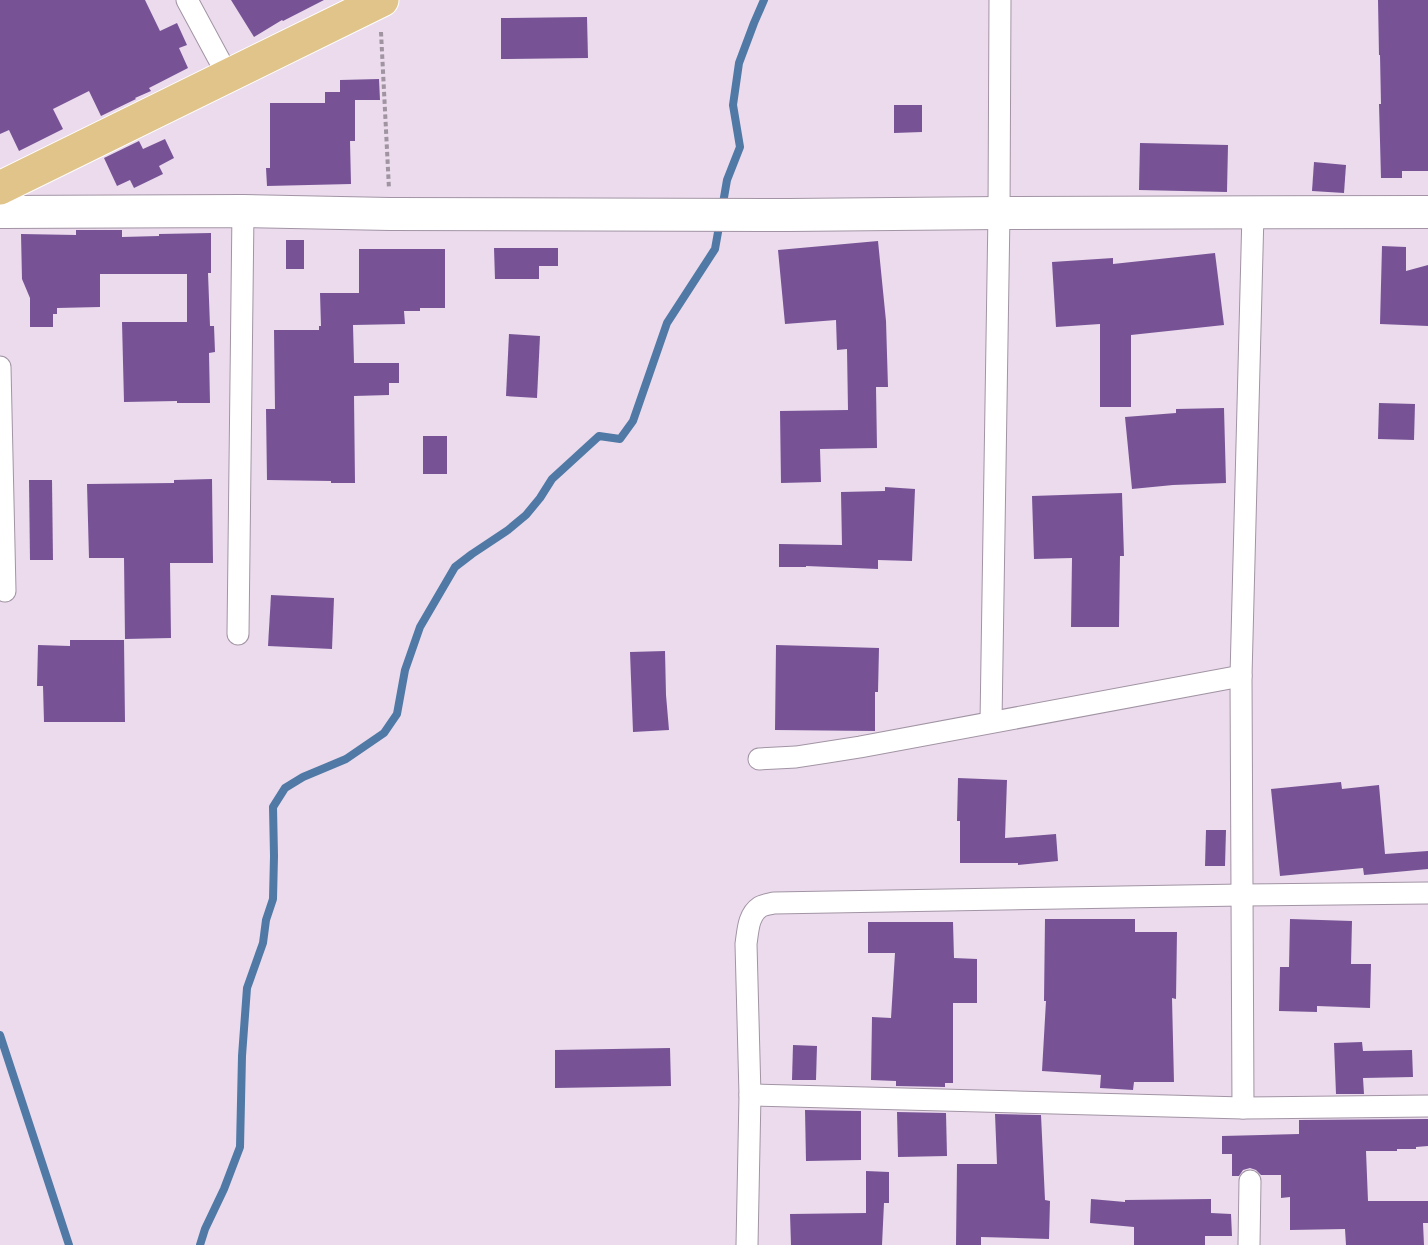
<svg xmlns="http://www.w3.org/2000/svg" width="1428" height="1245" font-family="'Fira Sans',sans-serif">
  <rect width="100%" height="100%" fill="#ebdbed"/>
  <g fill="none" stroke-linecap="round" stroke-linejoin="round">
    <g stroke="#5079a5" stroke-width="8">
      <polyline points="722,209 727,180 740,147 733,105 739,63 754,23 764,0"/>
      <polyline points="0,1035 69,1245"/>
      <polyline points="200,1245 205,1229 224,1189 240,1147 242,1056 247,988 263,943 266,920 273,899 274,856 273,807 285,788 303,777 346,759 384,733 397,714 405,670 420,627 455,567 472,554 508,530 526,515 540,498 552,479 599,436 620,439 633,421 667,323 715,249 720,221"/>
    </g>
  </g>
  <g fill="#775396">
    <polygon points="0,0 145,0 160,31 177,23 187,45 179,48 188,68 149,88 151,91 135,98 136,99 101,116 89,91 53,109 63,129 19,151 9,130 0,134"/>
    <polygon points="231,0 324,0 283,21 282,20 254,37"/>
    <polygon points="1378,0 1428,0 1428,171 1402,171 1402,178 1381,178 1379,104 1381,104 1380,55 1379,55"/>
    <polygon points="587,17 588,58 501,59 501,18"/>
    <polygon points="379,79 380,100 355,100 355,141 350,141 351,184 267,186 266,168 270,168 270,103 325,103 325,92 340,92 340,80"/>
    <polygon points="894,105 922,105 922,132 894,133"/>
    <polygon points="165,139 174,158 159,166 163,174 134,188 130,180 117,186 104,158 139,141 143,149"/>
    <polygon points="1140,143 1228,145 1227,192 1139,190"/>
    <polygon points="1314,162 1346,165 1344,193 1312,191"/>
    <polygon points="76,230 122,230 122,237 159,236 159,234 211,233 211,273 208,273 210,326 214,326 215,352 209,353 210,403 177,403 177,401 124,402 122,322 187,322 187,274 100,274 100,307 57,308 57,314 53,314 53,327 30,327 30,298 22,279 21,234 76,235"/>
    <rect x="286" y="240" width="18" height="29"/>
    <polygon points="878,241 886,321 888,387 876,387 877,448 820,449 821,482 781,483 780,411 848,410 847,349 837,350 836,320 785,324 778,250"/>
    <polygon points="1382,246 1406,247 1406,271 1428,265 1428,326 1380,324"/>
    <polygon points="494,248 558,248 558,266 539,266 539,279 495,279"/>
    <polygon points="359,249 445,249 445,308 420,308 420,311 404,311 405,324 353,325 354,363 399,363 399,383 389,383 389,395 354,396 355,483 331,483 331,481 267,480 266,409 275,409 274,330 319,330 319,326 321,326 320,293 359,293"/>
    <polygon points="1215,253 1224,325 1131,335 1131,407 1100,407 1100,324 1056,327 1052,262 1113,258 1113,264"/>
    <polygon points="509,334 540,336 537,398 506,396"/>
    <polygon points="1379,403 1415,404 1414,440 1378,439"/>
    <polygon points="1224,408 1226,483 1173,485 1132,489 1125,417 1176,413 1176,409"/>
    <rect x="423" y="436" width="24" height="38"/>
    <polygon points="212,479 213,563 170,563 171,638 125,639 124,558 89,558 87,484 174,483 174,480"/>
    <polygon points="29,480 52,480 53,560 30,560"/>
    <polygon points="885,487 915,489 912,561 878,560 878,569 806,566 806,567 779,567 779,544 842,545 841,492 885,491"/>
    <polygon points="1122,493 1124,556 1120,556 1119,627 1071,627 1072,558 1034,559 1032,496"/>
    <polygon points="271,595 334,598 332,649 268,646"/>
    <polygon points="70,640 124,640 125,722 44,722 43,686 37,686 38,645 70,646"/>
    <polygon points="776,645 879,648 878,692 875,692 875,731 775,730"/>
    <polygon points="665,651 666,695 669,730 633,732 630,652"/>
    <polygon points="958,778 1007,780 1005,838 1056,834 1058,861 1018,865 1018,863 960,863 960,821 957,821"/>
    <polygon points="1341,782 1342,789 1379,785 1385,854 1428,851 1428,869 1364,875 1363,868 1280,876 1271,789"/>
    <polygon points="1206,830 1226,830 1225,866 1205,866"/>
    <polygon points="1045,919 1135,919 1135,932 1177,932 1176,999 1172,998 1174,1082 1134,1082 1133,1090 1100,1088 1101,1075 1042,1071 1046,1001 1044,1001"/>
    <polygon points="1290,919 1352,921 1351,964 1371,964 1370,1008 1317,1006 1317,1012 1279,1011 1280,967 1289,967"/>
    <polygon points="868,922 953,922 954,958 977,959 977,1003 953,1003 953,1083 945,1083 945,1087 896,1086 896,1081 871,1080 872,1017 891,1018 895,953 868,953"/>
    <polygon points="1362,1042 1363,1051 1412,1050 1413,1077 1363,1078 1364,1094 1336,1094 1334,1043"/>
    <polygon points="793,1045 817,1046 816,1080 792,1080"/>
    <polygon points="670,1048 671,1086 555,1088 555,1050"/>
    <polygon points="805,1110 861,1111 861,1160 806,1161"/>
    <polygon points="897,1112 946,1113 947,1156 898,1157"/>
    <polygon points="995,1114 1041,1115 1045,1200 1050,1201 1049,1239 981,1237 981,1245 956,1245 957,1164 997,1164"/>
    <polygon points="1428,1119 1428,1146 1416,1147 1416,1149 1397,1149 1397,1151 1366,1151 1368,1201 1428,1201 1428,1223 1423,1223 1424,1245 1346,1245 1345,1229 1290,1230 1290,1197 1281,1198 1281,1175 1261,1175 1256,1170 1250,1168 1243,1170 1239,1176 1232,1176 1232,1154 1222,1154 1222,1136 1299,1134 1299,1120"/>
    <polygon points="866,1171 889,1172 889,1203 884,1203 882,1245 791,1245 790,1214 866,1213"/>
    <polygon points="1091,1199 1125,1202 1125,1200 1211,1199 1211,1213 1231,1214 1232,1236 1205,1236 1205,1245 1134,1245 1134,1227 1090,1223"/>
  </g>
  <g fill="none" stroke-linecap="round" stroke-linejoin="round">
    <g stroke="#a294a4" stroke-width="23">
      <g id="street">
        <polyline points="187,0 228,76"/>
        <polyline points="0,367 5,591"/>
        <polyline points="238,634 243,211"/>
        <polyline points="991,722 999,213 1000,0"/>
        <polyline points="759,759 796,757 860,747 1241,676"/>
        <polyline points="750,1095 1243,1108 1428,1106"/>
        <polyline points="1243,1108 1241,676 1253,213"/>
        <path d="M 747,1245 L 750,1095 L 746,944 C 748,931 748,915 760,907 C 763,905 770,904 774,903 L 1242,895 L 1428,893"/>
        <polyline points="1249,1245 1250,1181"/>
      </g>
    </g>
    <g stroke="#a294a4" stroke-width="34">
      <polyline id="secondary" points="0,212 243,211 390,214 789,215 999,213 1428,212"/>
    </g>
    <g stroke="#fff" stroke-width="35">
      <polyline id="primary" points="0,188 382,0"/>
    </g>
    <polyline stroke="#a094a1" stroke-width="4" stroke-dasharray="4.5 3" stroke-linecap="butt" points="381,32 389,189"/>
    <use href="#street" stroke="#fff" stroke-width="21"/>
    <use href="#secondary" stroke="#fff" stroke-width="32"/>
    <use href="#primary" stroke="#e1c489" stroke-width="33"/>
  </g>
</svg>
